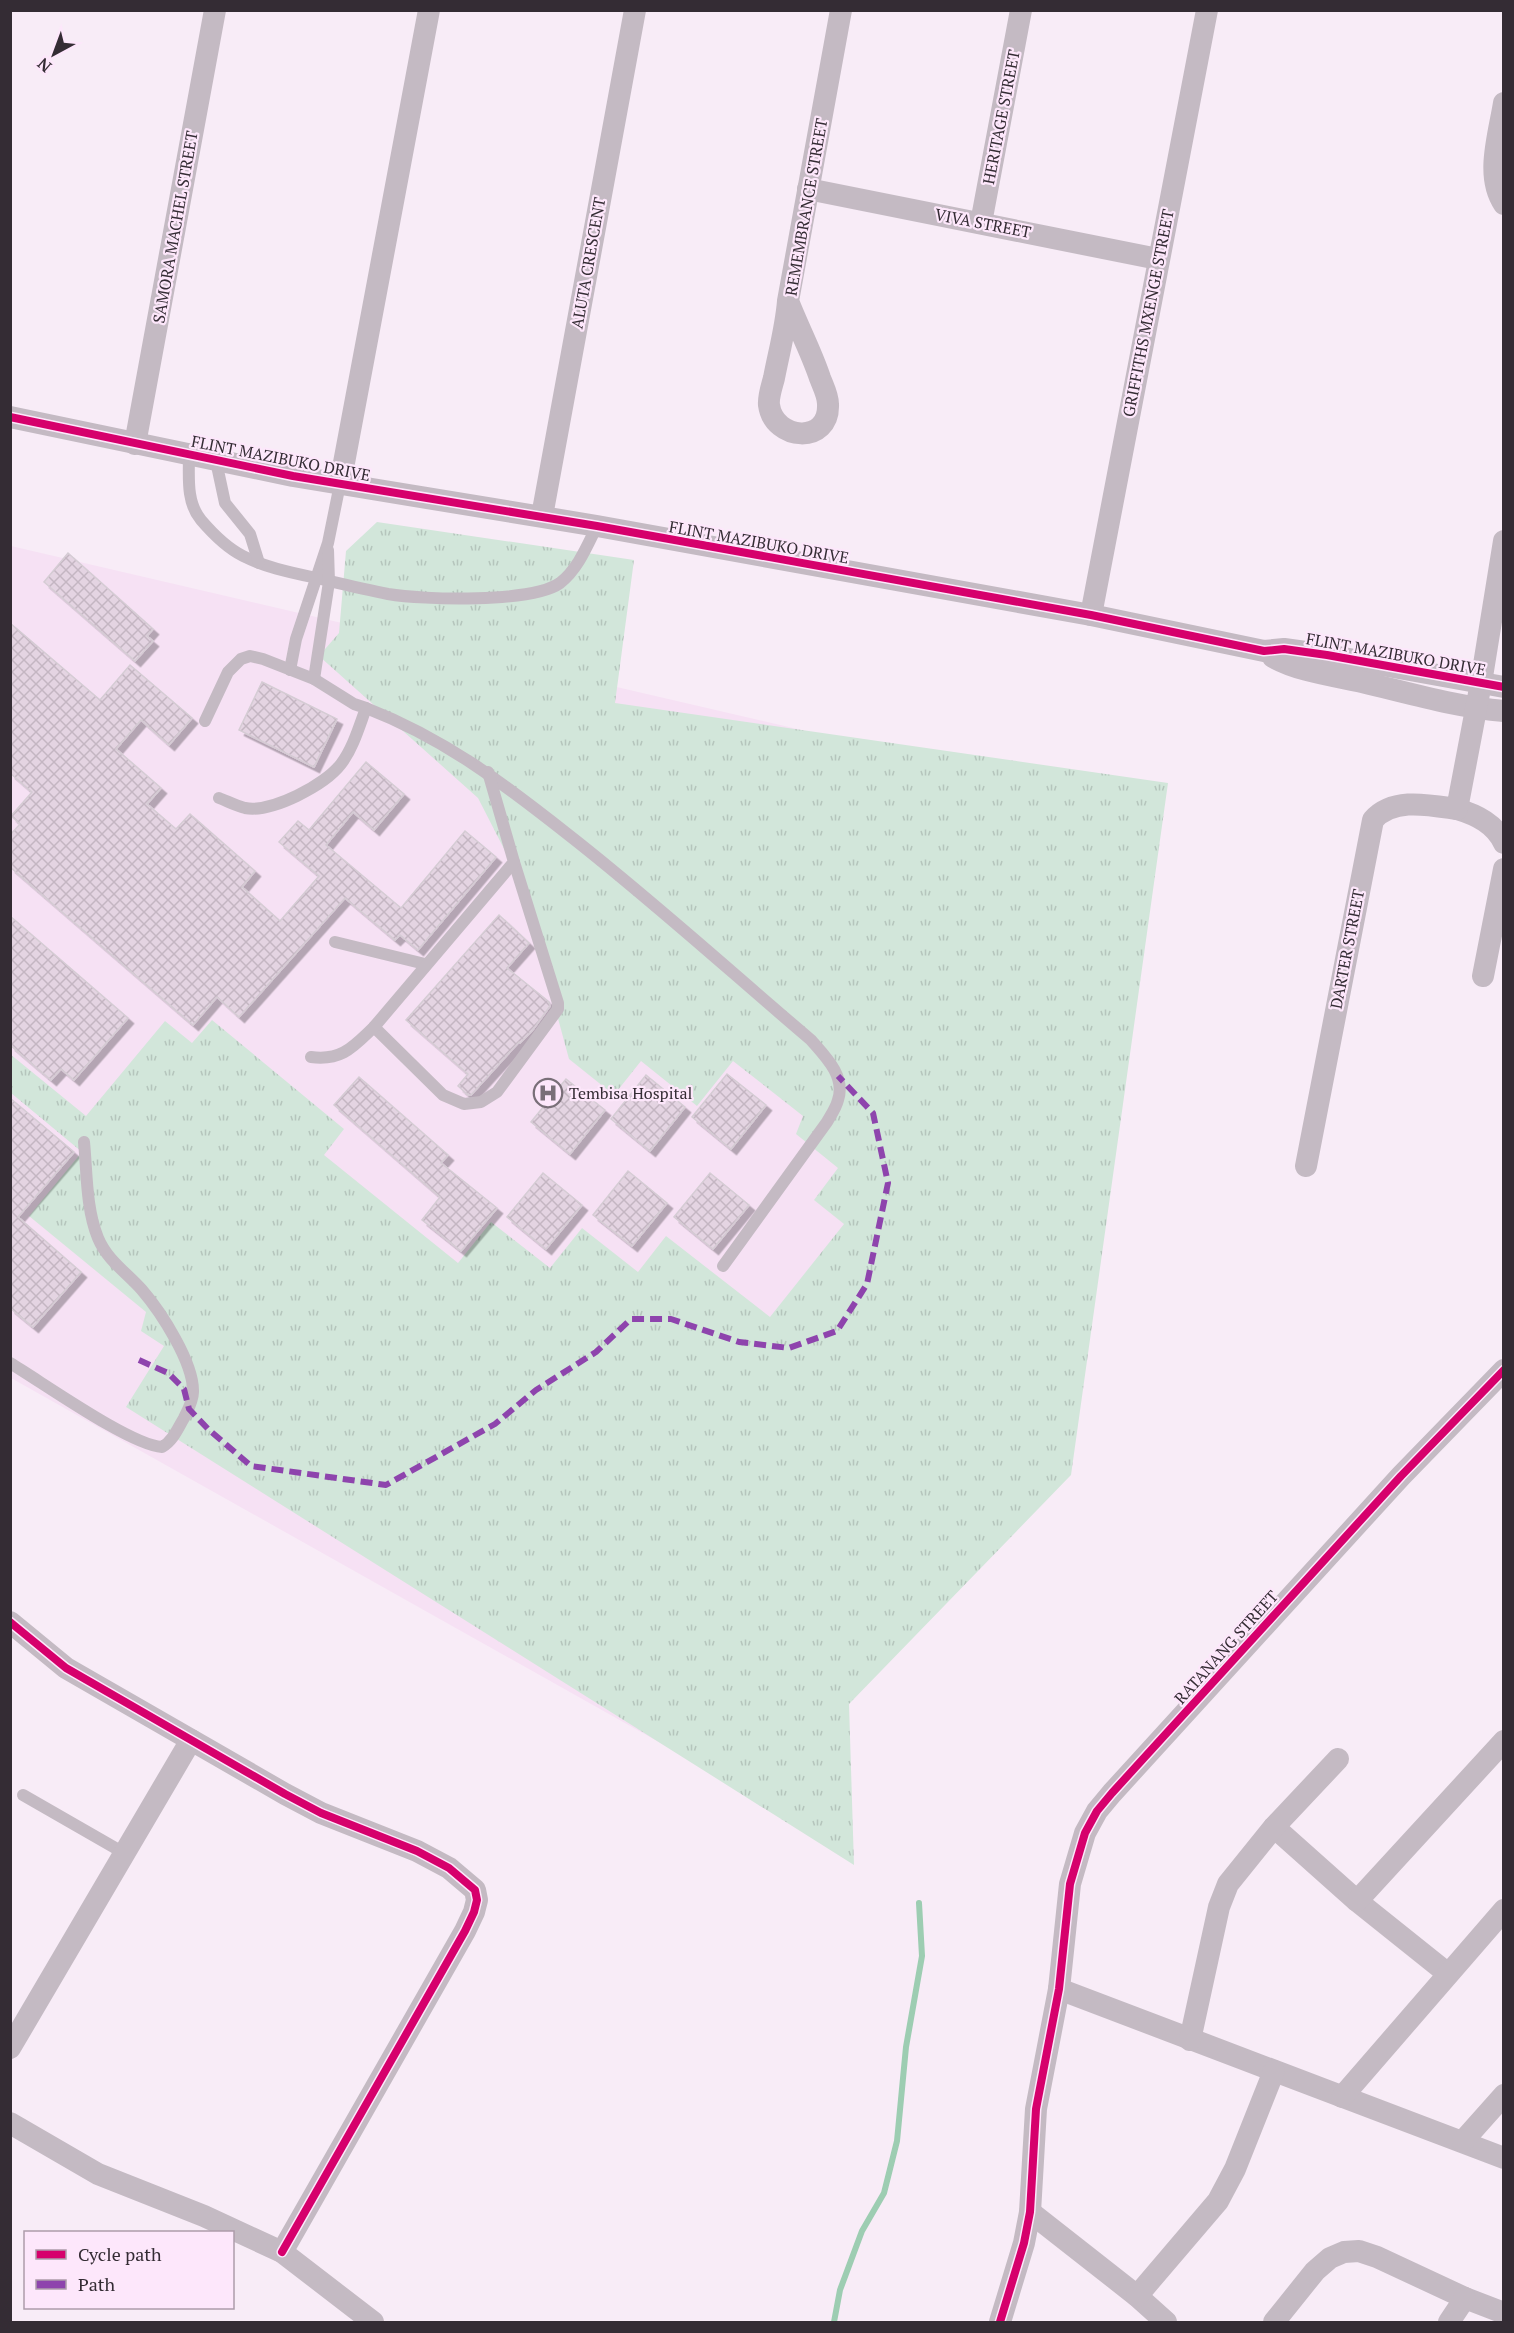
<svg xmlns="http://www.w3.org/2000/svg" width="1514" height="2333" font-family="'PT Serif',serif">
  <defs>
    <pattern id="grass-tufts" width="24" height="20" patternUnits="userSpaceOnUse" patternTransform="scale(1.5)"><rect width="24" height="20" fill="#d2e6da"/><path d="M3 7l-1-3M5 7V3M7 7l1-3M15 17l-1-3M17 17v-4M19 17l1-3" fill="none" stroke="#b5c5bc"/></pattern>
    <pattern id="building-cross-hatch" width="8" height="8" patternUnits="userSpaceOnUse" patternTransform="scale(1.5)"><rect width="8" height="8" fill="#e4d4e2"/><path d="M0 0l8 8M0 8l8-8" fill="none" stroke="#c4b6c2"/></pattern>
    <filter id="shadow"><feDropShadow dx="5.5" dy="5.5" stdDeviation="0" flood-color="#0004"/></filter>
  </defs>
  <rect width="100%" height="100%" fill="#f8ecf7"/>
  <polygon fill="#f6e1f4" points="11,546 1132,807 728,1781 11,1378"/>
  <polygon fill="url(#grass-tufts)" points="377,522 634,560 615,703 1168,783 1071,1475 849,1704 854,1865 126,1407 164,1346 141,1331 146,1312 29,1216 82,1152 11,1093 10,1054 86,1116 165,1021 192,1043 212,1020 344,1129 324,1155 458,1263 491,1222 550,1268 582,1228 638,1272 666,1236 770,1317 844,1224 814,1200 838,1168 796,1134 803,1116 733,1061 697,1106 641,1061 614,1095 569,1059 521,882 478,798 319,656 339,633 346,551"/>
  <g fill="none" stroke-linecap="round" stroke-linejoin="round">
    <polyline stroke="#9dcdb2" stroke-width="6" points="834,2322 840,2290 862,2231 884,2193 897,2141 906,2047 922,1956 919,1903"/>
  </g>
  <g fill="url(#building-cross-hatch)" stroke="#d5ccd4" stroke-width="1.5" filter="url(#shadow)">
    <polygon points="68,553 153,629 147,636 153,641 135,661 44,582"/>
    <polygon points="10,623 100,700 130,665 192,718 169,745 141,720 116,749 161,788 147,804 176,829 190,814 255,871 242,887 280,921 319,876 279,842 298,821 309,830 366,762 404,794 374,830 353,812 326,845 401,908 465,831 496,857 418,950 400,935 395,940 345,898 239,1017 217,997 193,1025 10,867 10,835 20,824 11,816 32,792 10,773"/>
    <polygon points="262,682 337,719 314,767 239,730"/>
    <polygon points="499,915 529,943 507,968 549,1002 550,1006 532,1031 520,1043 519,1042 471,1095 468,1095 458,1086 468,1074 406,1020"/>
    <polygon points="10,916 128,1018 74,1080 61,1069 51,1080 10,1045"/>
    <polygon points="727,1074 766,1105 731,1149 692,1117"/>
    <polygon points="646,1075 685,1107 650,1151 611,1119"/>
    <polygon points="359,1077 448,1155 441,1163 497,1208 461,1251 422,1220 440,1197 334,1105"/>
    <polygon points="566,1079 605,1110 570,1154 531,1122"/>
    <polygon points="10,1098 74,1152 18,1217 81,1272 33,1327 10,1308"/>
    <polygon points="628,1171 667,1203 632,1246 593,1215"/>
    <polygon points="543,1173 582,1205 546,1249 507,1217"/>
    <polygon points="710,1173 749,1205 713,1249 674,1217"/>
  </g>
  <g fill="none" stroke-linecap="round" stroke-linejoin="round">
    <g stroke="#c4bac3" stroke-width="12">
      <path d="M 189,454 C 189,477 186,502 201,520 C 213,534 227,548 243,556 C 265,567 288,572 312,577 C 338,583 363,589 388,594 C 423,600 532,603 560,583 C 578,569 587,546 597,526"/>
      <polyline points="216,461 225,503 250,534 259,563"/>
      <polyline points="290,670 296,639 328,543 340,484"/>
      <polyline points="314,679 329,582 328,550"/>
      <path d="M 366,708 C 446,739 504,784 570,836 C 653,901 731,972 811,1040 C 825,1056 846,1076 838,1100 C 836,1108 831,1115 827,1122 L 723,1266"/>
      <path d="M 205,721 L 228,672 L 241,659 L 250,656 L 263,659 L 314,679 L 354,704 L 366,708 C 359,727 353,748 341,764 C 325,785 272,813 245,808 C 236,806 227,801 219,798"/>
      <polyline points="335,942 425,964"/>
      <polyline points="374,1027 443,1095 464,1104 481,1102 497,1092 558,1009 558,1003 514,862"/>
      <path d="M 311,1057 C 342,1061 353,1047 374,1027 L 514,862 L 488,772"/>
      <path d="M 10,1363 C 42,1382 130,1445 162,1447 C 173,1441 178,1428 184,1418 C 188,1410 193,1401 193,1392 C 194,1363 161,1312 142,1290 C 127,1273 107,1260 98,1238 C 86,1209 87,1172 84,1142"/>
      <polyline points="23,1795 124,1853"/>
    </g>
    <g stroke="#c4bac3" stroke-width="22">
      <path d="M 1504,103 C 1499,135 1485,176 1504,204"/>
      <polyline points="808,189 1158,259"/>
      <polyline points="981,223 1021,10"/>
      <path d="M 788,301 C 798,327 811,351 820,378 C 823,386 828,395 828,404 C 830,445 774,441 769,405 C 768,397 772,386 774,378 C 779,352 786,327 788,301 L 841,10"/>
      <polyline points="10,417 293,476 597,526 1091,615 1264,651 1284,649 1327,655 1504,687"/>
      <polyline points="135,444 215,10"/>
      <polyline points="340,484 429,10"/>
      <polyline points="542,516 635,10"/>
      <polyline points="1091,615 1207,10"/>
      <path d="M 1273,657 C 1297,671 1335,676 1362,682 C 1409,693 1456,707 1504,711"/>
      <path d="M 1457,809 C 1477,815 1495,824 1504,843"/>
      <polyline points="1483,976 1504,869"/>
      <path d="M 1306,1166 L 1373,820 C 1393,797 1429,805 1457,809 L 1481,683 L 1504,541"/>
      <polyline points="10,1622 66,1668 285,1794 321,1813 417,1851 449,1868 475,1890 477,1900 474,1912 465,1931 282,2252"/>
      <polyline points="1274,1827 1357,1901 1447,1973"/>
      <polyline points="1357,1901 1504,1741"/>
      <polyline points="1059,1989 1504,2158"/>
      <polyline points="1190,2040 1219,1907 1228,1884 1274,1827 1338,1759"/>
      <polyline points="10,2048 191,1740"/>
      <polyline points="1342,2097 1504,1910"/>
      <polyline points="10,2123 98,2174 204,2216 282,2252 373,2322"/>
      <polyline points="1463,2141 1504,2095"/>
      <polyline points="1030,2212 1137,2296 1166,2322"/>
      <polyline points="1137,2296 1218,2201 1235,2169 1274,2071"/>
      <polyline points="1000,2322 1024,2243 1030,2212 1036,2109 1059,1989 1070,1884 1085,1833 1097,1811 1112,1793 1401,1476 1504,1370"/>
      <polyline points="1274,2322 1315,2271 1330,2258 1344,2252 1359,2251 1377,2257 1465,2298 1504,2313"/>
      <polyline points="1449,2322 1465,2298"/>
    </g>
    <polyline stroke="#8e44ad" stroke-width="6" stroke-dasharray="12 6" stroke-linecap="butt" points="139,1360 168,1373 184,1389 189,1409 208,1429 251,1466 386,1485 495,1424 536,1390 596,1352 631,1319 671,1319 739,1342 789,1348 837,1331 867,1284 888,1183 873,1113 838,1076"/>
    <g stroke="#fde7fb" stroke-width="11">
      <g id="cycleway">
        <polyline points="10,417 293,476 597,526 1091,615 1264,651 1284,649 1327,655 1504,687"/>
        <polyline points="10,1622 66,1668 285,1794 321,1813 417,1851 449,1868 475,1890 477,1900 474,1912 465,1931 282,2252"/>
        <polyline points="1000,2322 1024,2243 1030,2212 1036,2109 1059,1989 1070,1884 1085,1833 1097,1811 1112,1793 1401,1476 1504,1370"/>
      </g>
    </g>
    <use href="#cycleway" stroke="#d6006c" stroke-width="8"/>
  </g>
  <defs>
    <g id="hospital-ring" transform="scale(1.5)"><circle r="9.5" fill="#fde7fb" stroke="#796f78" stroke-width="1.5"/><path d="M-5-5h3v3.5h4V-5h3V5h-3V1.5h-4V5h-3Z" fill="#796f78"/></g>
  </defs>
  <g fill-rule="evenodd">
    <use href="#hospital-ring" x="548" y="1093"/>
  </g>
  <g text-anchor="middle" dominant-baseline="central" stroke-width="4.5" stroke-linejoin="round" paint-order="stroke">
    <g font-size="16" fill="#342c34" stroke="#fde7fb">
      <text transform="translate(1001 117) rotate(-79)">HERITAGE STREET</text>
      <text transform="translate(806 207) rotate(-80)">REMEMBRANCE STREET</text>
      <text transform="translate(983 223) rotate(11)">VIVA STREET</text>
      <text transform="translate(175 227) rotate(-80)">SAMORA MACHEL STREET</text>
      <text transform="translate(588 263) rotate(-80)">ALUTA CRESCENT</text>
      <text transform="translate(1148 313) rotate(-79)">GRIFFITHS MXENGE STREET</text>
      <text transform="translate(281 458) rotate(11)">FLINT MAZIBUKO DRIVE</text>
      <text transform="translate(759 542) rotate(10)">FLINT MAZIBUKO DRIVE</text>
      <text transform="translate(1396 654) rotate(10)">FLINT MAZIBUKO DRIVE</text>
      <text transform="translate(1347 949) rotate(-79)">DARTER STREET</text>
      <text transform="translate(1226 1647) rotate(-48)">RATANANG STREET</text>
    </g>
    <g font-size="16" fill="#342c34" stroke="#fde7fb" text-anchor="start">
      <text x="569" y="1093">Tembisa Hospital</text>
    </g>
  </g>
  <rect width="1514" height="2333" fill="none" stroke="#342c34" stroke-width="24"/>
  <rect x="24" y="2231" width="210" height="78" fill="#fde7fb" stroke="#ad9cab" stroke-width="1.5"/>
  <rect x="36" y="2250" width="30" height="9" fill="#d6006c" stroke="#ad9cab" stroke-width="1.5"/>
  <text x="78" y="2261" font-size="18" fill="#342c34">Cycle path</text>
  <rect x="36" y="2280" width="30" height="9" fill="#8e44ad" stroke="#ad9cab" stroke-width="1.5"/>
  <text x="78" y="2291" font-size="18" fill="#342c34">Path</text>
  <g transform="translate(54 54) rotate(221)" stroke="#fde7fb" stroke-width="4.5" paint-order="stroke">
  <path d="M0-4.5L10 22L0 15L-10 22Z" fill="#342c34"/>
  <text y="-9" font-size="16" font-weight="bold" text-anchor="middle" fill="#342c34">N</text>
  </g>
</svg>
